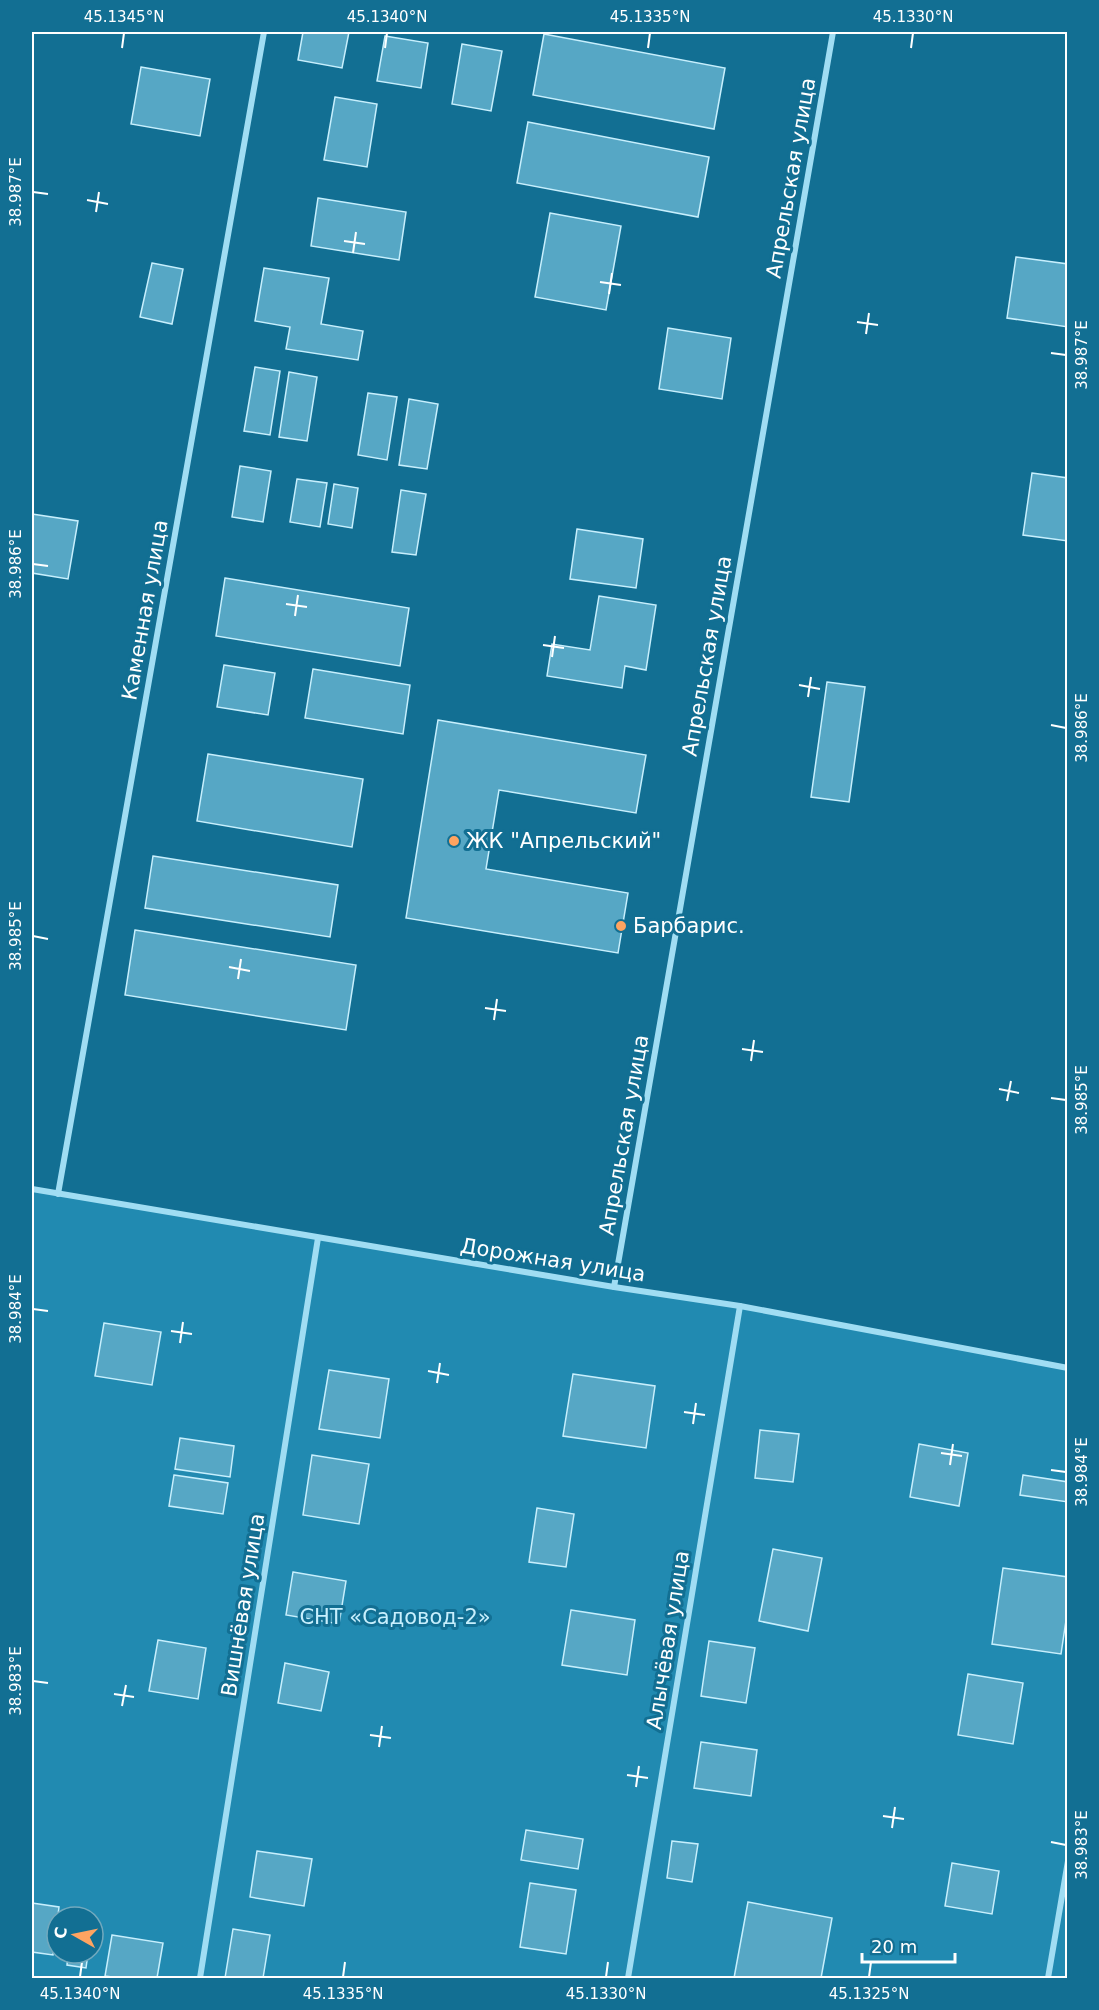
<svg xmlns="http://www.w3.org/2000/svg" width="1099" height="2010" font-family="'DejaVu Sans',sans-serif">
  <rect width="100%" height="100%" fill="#126f93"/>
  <path fill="#218ab1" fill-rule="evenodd" d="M 32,1189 L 740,1306 L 1067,1368 L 1067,1978 L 32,1978 ZM 57,1917 L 93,1917 L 93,1953 L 57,1953 Z"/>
  <g fill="#56a7c5" stroke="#c7effd" stroke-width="1.5">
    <polygon points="303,32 349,32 342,68 298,60"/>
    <polygon points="544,34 725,68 714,129 533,95"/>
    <polygon points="385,36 428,43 421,88 377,81"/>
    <polygon points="462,44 502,51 491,111 452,104"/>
    <polygon points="141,67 210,79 200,136 131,124"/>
    <polygon points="335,97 377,104 367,167 324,160"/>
    <polygon points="528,122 709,157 698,217 517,183"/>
    <polygon points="318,198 406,212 399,260 311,246"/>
    <polygon points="550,213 621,226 606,310 535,297"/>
    <polygon points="1016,257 1068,264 1068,327 1007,318"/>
    <polygon points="152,263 183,269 172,324 140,317"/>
    <polygon points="264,268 329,278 321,324 363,331 358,360 286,349 290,327 255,321"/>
    <polygon points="668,328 731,338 722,399 659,389"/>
    <polygon points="255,367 280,371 270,435 244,431"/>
    <polygon points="289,372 317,377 307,441 279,437"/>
    <polygon points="368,393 397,397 387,460 358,455"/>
    <polygon points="409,399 438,404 427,469 399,465"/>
    <polygon points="240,466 271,471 263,522 232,517"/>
    <polygon points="1032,473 1068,478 1068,541 1023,535"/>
    <polygon points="297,479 327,483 320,527 290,522"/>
    <polygon points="334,484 358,488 352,528 328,524"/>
    <polygon points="401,490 426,494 416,555 392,552"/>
    <polygon points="32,514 78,521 68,579 32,573"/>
    <polygon points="577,529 643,539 636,588 570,579"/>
    <polygon points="225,578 409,608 400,666 216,636"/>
    <polygon points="599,596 656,605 646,670 625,666 622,688 547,676 552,644 590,650"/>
    <polygon points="224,665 275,673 268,715 217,707"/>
    <polygon points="313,669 410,685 403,734 305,718"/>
    <polygon points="827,682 865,687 849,802 811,797"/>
    <polygon points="438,720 646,755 636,813 499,790 486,869 628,893 618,953 406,918"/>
    <polygon points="208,754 363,779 352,847 197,821"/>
    <polygon points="153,856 338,885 330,937 145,908"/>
    <polygon points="135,930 356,965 346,1030 125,995"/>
    <polygon points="104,1323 161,1332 152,1385 95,1376"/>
    <polygon points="329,1370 389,1379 380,1438 319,1429"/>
    <polygon points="573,1374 655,1386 646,1448 563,1436"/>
    <polygon points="760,1430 799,1434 793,1482 755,1478"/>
    <polygon points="180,1438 234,1446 230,1477 175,1469"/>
    <polygon points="919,1444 968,1453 959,1506 910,1497"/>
    <polygon points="312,1455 369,1464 359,1524 303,1515"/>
    <polygon points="174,1475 228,1483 223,1514 169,1506"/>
    <polygon points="1023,1475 1068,1482 1068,1502 1020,1495"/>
    <polygon points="537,1508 574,1514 566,1567 529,1562"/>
    <polygon points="773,1549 822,1558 808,1631 759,1621"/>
    <polygon points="1003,1568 1068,1577 1068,1607 1061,1654 992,1644"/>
    <polygon points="293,1572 346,1581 339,1624 286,1615"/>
    <polygon points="571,1610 635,1620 627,1675 562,1665"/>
    <polygon points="158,1640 206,1648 198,1699 149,1691"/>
    <polygon points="709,1641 755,1648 746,1703 701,1696"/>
    <polygon points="285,1663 329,1672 321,1711 278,1703"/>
    <polygon points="968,1674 1023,1683 1013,1744 958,1735"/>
    <polygon points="701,1742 757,1750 751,1796 694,1788"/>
    <polygon points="526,1830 583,1839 578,1869 521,1860"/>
    <polygon points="672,1841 698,1844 692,1882 667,1878"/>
    <polygon points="257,1851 312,1859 304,1906 250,1897"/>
    <polygon points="952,1863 999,1871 992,1914 945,1906"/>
    <polygon points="530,1883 576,1890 566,1954 520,1947"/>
    <polygon points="748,1902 832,1918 821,1978 734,1978"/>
    <polygon points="32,1903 59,1907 53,1955 32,1952"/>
    <polygon points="73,1912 93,1915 93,1917 73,1917"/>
    <polygon points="233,1929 270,1935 263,1978 225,1978"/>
    <polygon points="112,1935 163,1943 157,1978 119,1978 105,1976"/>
    <polygon points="68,1953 88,1953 86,1968 67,1965"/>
  </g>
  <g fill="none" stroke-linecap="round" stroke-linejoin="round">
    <g stroke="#a0ddf3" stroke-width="6">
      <polyline points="32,1189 614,1287 740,1306 1068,1368"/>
      <polyline points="58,1194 264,32"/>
      <polyline points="614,1287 833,32"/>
      <polyline points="200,1978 318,1238"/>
      <polyline points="628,1978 740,1306"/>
      <polyline points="1048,1978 1068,1861"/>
    </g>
  </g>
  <path fill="none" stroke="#fff" stroke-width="2" d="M 122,48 L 124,33M 385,48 L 387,33M 648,48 L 650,33M 911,48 L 913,33M 33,192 L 48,194M 87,200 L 108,204M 96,212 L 99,192M 344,241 L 365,244M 353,253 L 356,232M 600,282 L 621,285M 609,294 L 612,273M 857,322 L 878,325M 866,334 L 869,313M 1051,353 L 1066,355M 33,564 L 48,566M 286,604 L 307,607M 295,616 L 298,595M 543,645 L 564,648M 552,657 L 555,636M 799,685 L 820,689M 808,697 L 811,677M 1051,725 L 1066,728M 33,936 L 48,939M 229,967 L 250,971M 238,979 L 241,959M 485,1008 L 506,1011M 494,1020 L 497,999M 742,1049 L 763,1052M 751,1061 L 754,1040M 999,1089 L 1019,1093M 1051,1098 L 1066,1100M 1007,1101 L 1011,1081M 33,1309 L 48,1311M 171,1331 L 192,1334M 180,1343 L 183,1322M 428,1371 L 449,1375M 437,1383 L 440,1363M 684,1412 L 705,1415M 693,1424 L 696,1403M 941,1453 L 962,1456M 950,1465 L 953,1444M 1051,1470 L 1066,1472M 33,1681 L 48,1683M 114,1694 L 134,1697M 122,1706 L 126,1685M 370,1735 L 391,1738M 379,1747 L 382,1726M 627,1775 L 648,1778M 636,1787 L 639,1766M 883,1816 L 904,1819M 892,1828 L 895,1807M 1051,1842 L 1066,1845M 80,1977 L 82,1962M 343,1977 L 345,1962M 606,1977 L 608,1962M 869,1977 L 871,1962"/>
  <g fill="#ffa461" stroke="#126f93" stroke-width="2">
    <circle cx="454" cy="841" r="6"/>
    <circle cx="621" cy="926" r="6"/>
  </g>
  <g text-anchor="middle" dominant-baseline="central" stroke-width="6" stroke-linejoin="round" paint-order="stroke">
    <g font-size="21" fill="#fff" stroke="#126f93">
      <text transform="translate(791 178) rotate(-80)">Апрельская улица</text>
      <text transform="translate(145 610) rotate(-80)">Каменная улица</text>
      <text transform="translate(707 656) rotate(-80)">Апрельская улица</text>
      <text transform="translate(624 1135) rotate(-80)">Апрельская улица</text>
      <text transform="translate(553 1260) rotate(9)">Дорожная улица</text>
      <text transform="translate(243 1605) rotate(-81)">Вишнёвая улица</text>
      <text transform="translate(668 1640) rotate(-81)">Алычёвая улица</text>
    </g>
    <g font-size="21" fill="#fff" stroke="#126f93" text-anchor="start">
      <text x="466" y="841">ЖК "Апрельский"</text>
      <text x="633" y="926">Барбарис.</text>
    </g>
    <g font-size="21" fill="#c7effd" stroke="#126f93">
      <text x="395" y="1617">СНТ «Садовод-2»</text>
    </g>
  </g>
  <rect width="1099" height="2010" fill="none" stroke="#126f93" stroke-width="66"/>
  <g transform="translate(75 1935) rotate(279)"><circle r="28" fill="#126f93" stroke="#71a9be" stroke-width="1.5"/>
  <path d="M0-4.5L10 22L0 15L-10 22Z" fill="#ffa461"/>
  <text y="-9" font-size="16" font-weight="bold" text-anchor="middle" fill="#ffffff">С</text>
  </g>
  <path d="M862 1953v9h93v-9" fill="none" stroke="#ffffff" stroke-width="3"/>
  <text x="871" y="1953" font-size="18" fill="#ffffff" stroke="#126f93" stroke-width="4.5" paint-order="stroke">20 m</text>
  <rect x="33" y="33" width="1033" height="1944" fill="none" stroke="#fff" stroke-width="2"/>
  <g font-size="15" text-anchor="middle" fill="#fff">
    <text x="124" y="22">45.1345°N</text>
    <text x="387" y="22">45.1340°N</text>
    <text x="650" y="22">45.1335°N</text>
    <text x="913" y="22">45.1330°N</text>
    <text transform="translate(16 192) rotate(-90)" y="5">38.987°E</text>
    <text transform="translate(1082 355) rotate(-90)" y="5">38.987°E</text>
    <text transform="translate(16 564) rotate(-90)" y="5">38.986°E</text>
    <text transform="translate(1082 728) rotate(-90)" y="5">38.986°E</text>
    <text transform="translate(16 936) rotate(-90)" y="5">38.985°E</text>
    <text transform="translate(1082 1100) rotate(-90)" y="5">38.985°E</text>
    <text transform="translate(16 1309) rotate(-90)" y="5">38.984°E</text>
    <text transform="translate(1082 1472) rotate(-90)" y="5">38.984°E</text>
    <text transform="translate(16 1681) rotate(-90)" y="5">38.983°E</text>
    <text transform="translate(1082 1845) rotate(-90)" y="5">38.983°E</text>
    <text x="80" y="1999">45.1340°N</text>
    <text x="343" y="1999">45.1335°N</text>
    <text x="606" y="1999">45.1330°N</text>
    <text x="869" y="1999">45.1325°N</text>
  </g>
</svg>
